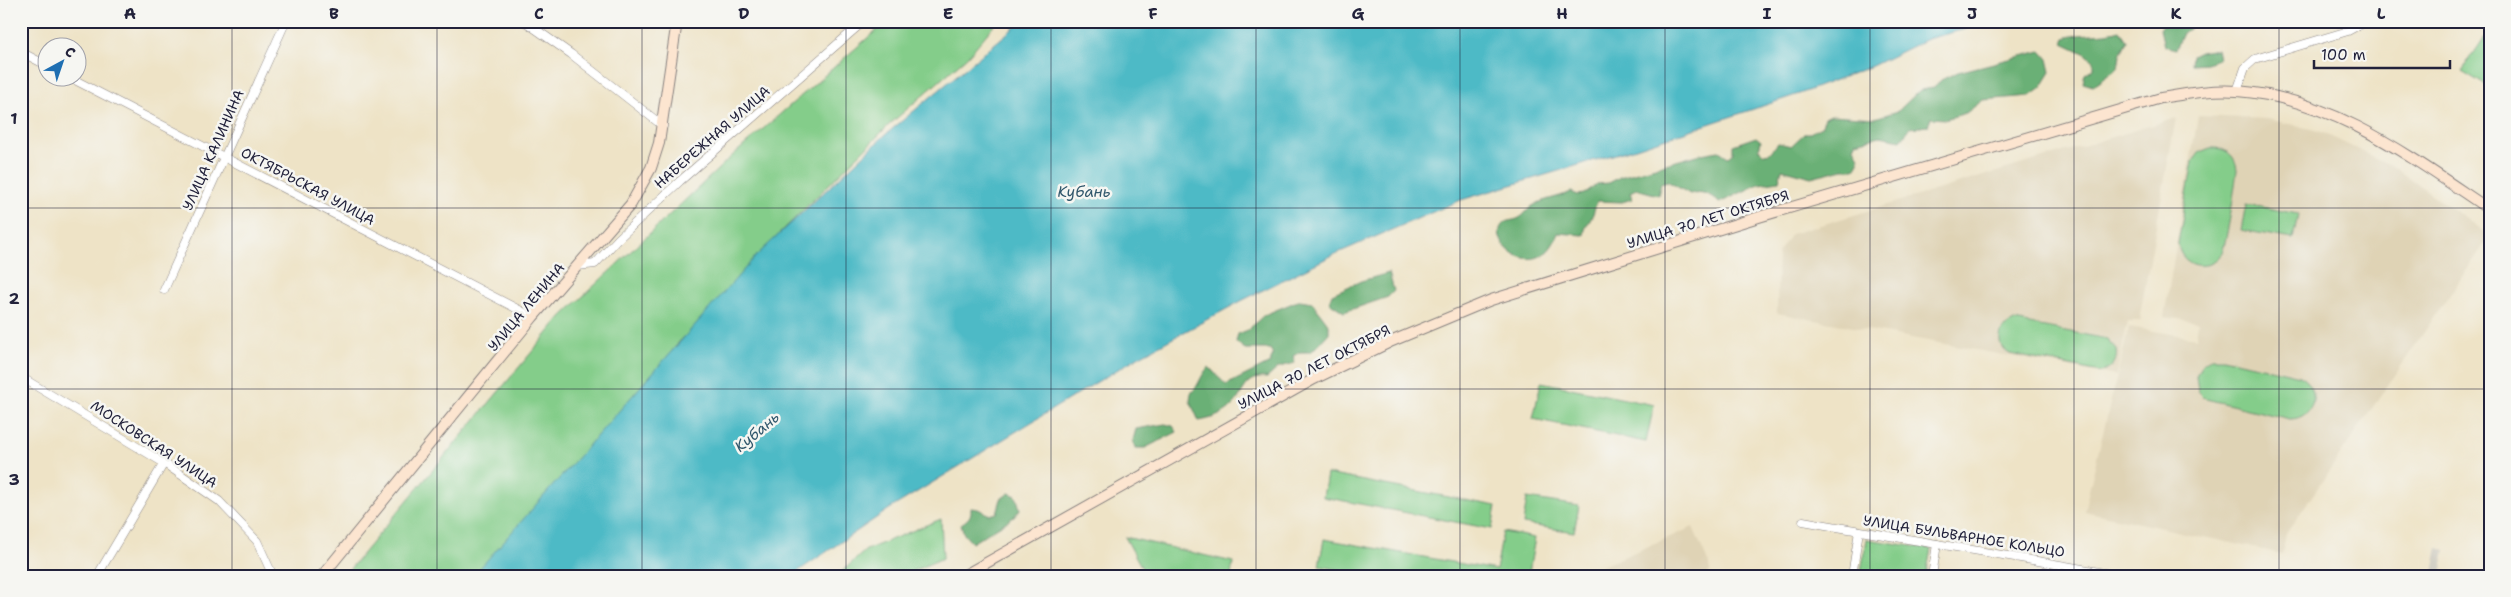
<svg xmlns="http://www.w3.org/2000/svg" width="2511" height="597" font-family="'Shantell Sans',sans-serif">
  <rect width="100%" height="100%" fill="#f6f6f2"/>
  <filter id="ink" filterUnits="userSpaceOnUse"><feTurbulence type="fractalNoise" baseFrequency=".02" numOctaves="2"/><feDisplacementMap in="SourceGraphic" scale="10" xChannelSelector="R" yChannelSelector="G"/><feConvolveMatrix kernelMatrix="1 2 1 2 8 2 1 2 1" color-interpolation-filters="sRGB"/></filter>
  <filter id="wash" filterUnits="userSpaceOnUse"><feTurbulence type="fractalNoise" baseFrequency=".0096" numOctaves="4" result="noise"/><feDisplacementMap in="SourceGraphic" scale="20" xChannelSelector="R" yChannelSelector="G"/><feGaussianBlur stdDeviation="1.12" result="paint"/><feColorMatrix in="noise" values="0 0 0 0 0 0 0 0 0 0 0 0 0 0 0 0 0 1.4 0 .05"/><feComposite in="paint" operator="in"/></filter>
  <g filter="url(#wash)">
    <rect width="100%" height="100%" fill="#eee3c6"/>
    <g fill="#dfd3b5">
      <polygon points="2198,116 2268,119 2319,131 2392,166 2490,236 2286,534 2282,554 2084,511 2129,327 2196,338 2198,322 2164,317"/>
      <polygon points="2176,118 2140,314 2141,321 2128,321 2116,376 1777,313 1778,253 1791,234"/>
      <polygon points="1693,527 1711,569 1707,576 1579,576"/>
    </g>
    <polygon fill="#c8c4b8" points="2438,548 2446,550 2441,573 2433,572"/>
    <g fill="#84cd8a" stroke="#537862">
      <polygon points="887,21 998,21 967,57 890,124 781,232 718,303 679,342 621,416 475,576 344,576 562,316 732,156"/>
      <polygon points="2484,38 2490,39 2490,88 2462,71"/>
      <path d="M 2210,148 C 2225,147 2236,155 2237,170 C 2235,185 2227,248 2219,258 C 2212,265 2202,267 2193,264 C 2184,260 2179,253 2178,243 L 2193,161 L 2200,152 Z"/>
      <polygon points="2246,204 2298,214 2293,239 2241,230"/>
      <path d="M 2014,321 L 2107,339 L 2116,349 C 2118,361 2113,370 2100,372 L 2010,354 C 1999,348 1997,338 2004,327 Z"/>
      <path d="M 2212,358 L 2223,358 L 2300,376 C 2322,387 2315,419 2290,419 L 2206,399 L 2198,391 L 2196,376 L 2202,364 Z"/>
      <polygon points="1541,382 1654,405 1646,442 1533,419"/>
      <polygon points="1327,474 1496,506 1492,529 1323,497"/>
      <polygon points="1527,498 1579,506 1574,532 1523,524"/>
      <polygon points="941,519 943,558 901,576 837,576 866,550"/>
      <polygon points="1503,532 1535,538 1529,572 1514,576 1374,576 1319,566 1324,539 1496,570"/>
      <polygon points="1125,537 1233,562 1231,576 1173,576 1143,570"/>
      <polygon points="1867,539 1931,549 1926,576 1860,576"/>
    </g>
    <g fill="#6bb076" stroke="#466958">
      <polygon points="2166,21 2188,23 2190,28 2183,33 2176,49 2164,46 2160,29"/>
      <path d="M 2120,30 L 2127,41 L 2120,55 L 2118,68 L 2093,86 L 2083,83 L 2085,74 L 2094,68 L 2094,61 L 2086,54 L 2063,43 L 2065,38 C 2083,32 2102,36 2120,30 Z"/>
      <polygon points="2217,49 2219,59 2206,63 2191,64 2192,56 2200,52"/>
      <path d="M 2041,51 L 2048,59 L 2051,72 L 2041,88 L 2030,96 L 1983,100 L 1966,113 L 1945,119 L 1931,118 L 1928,126 L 1910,128 L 1901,140 L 1880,136 L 1856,142 L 1854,148 C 1859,156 1862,161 1855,169 L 1843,169 L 1811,177 L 1782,169 L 1779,181 L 1759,184 L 1719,203 C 1711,194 1701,190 1690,194 L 1667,181 L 1661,183 L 1658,195 L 1636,189 L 1630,192 L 1632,199 L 1622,202 L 1598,201 C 1594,207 1595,210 1592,216 C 1589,224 1585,225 1584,235 L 1558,233 C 1540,286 1485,243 1503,224 C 1506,220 1512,221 1517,219 C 1523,217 1526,211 1531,207 C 1542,199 1558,198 1571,192 L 1578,195 L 1584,194 L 1597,184 L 1609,183 L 1620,177 L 1701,154 L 1719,151 L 1728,157 L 1733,153 L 1733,145 L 1756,137 L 1761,141 L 1759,149 L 1764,154 L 1770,153 L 1778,143 L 1791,146 L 1805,133 L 1810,133 L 1821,127 L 1825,118 L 1831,115 L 1875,118 L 1898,111 L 1920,90 L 1934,88 L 1941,80 L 1958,72 Z"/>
      <polygon points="1389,273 1394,291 1388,297 1344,312 1329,302 1332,294 1361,281"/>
      <path d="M 1300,300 L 1312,302 L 1329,325 L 1329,333 L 1311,352 L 1300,352 L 1293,356 L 1295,363 C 1273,369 1283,364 1267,378 C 1244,375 1244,395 1232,406 C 1223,415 1211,419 1199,421 L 1190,401 L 1191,393 C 1200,385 1200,375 1209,367 L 1226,385 L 1270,363 L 1273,354 L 1270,349 L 1245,349 L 1236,342 L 1238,334 L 1248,330 L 1264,315 Z"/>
      <polygon points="1165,424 1173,426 1177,432 1145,448 1135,448 1133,440 1136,429"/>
      <path d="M 1009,493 L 1016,496 L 1020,509 L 1014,517 L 972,543 L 964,534 L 961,524 C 967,520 972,517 971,508 L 978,509 L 990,515 L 997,513 L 1001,499 Z"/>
    </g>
    <polygon fill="#4dbac6" stroke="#386e80" points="1022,21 1996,21 1927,39 1872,66 1802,93 1636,148 1461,200 1333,255 1243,300 1138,357 891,508 791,576 473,576 756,256 885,135"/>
  </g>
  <g filter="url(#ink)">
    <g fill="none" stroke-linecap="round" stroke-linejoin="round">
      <g stroke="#888280" stroke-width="9">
        <g id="street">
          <polyline points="524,21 571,54 663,126"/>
          <polyline points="21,52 48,66"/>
          <polyline points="71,78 533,317"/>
          <polyline points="2237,91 2245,68 2255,59 2348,31 2366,21"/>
          <polyline points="578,266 595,264 618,239 680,181 864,21"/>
          <polyline points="164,290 286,21"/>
          <polyline points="21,377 164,463 219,501 257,541 273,576"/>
          <path d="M 1803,521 C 1909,540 2015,556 2121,576"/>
          <polyline points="97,576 164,463"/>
          <polyline points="1852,576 1859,531"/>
          <polyline points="1932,576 1937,544"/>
        </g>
      </g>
      <g stroke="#888280" stroke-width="12">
        <g id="secondary">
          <polyline points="322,576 533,317 631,204 651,168 659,143 677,21"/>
          <path d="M 963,576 L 1314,379 L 1390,342 L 1491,300 L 1762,216 L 2161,98 C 2186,94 2212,89 2237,91 C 2334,98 2412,158 2490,210"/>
        </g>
      </g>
      <use href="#street" stroke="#fff" stroke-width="8"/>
      <use href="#secondary" stroke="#fce5d0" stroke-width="10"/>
    </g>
  </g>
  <path fill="none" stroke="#22223b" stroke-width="1" stroke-opacity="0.55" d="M 232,21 L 232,576M 437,21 L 437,576M 642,21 L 642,576M 846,21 L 846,576M 1051,21 L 1051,576M 1256,21 L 1256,576M 1460,21 L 1460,576M 1665,21 L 1665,576M 1870,21 L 1870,576M 2074,21 L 2074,576M 2279,21 L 2279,576M 21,208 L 2490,208M 21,389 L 2490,389"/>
  <g text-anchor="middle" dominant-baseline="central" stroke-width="5" stroke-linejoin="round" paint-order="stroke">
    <g font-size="14" fill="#22223b" stroke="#f6f6f2">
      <text transform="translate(712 137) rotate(-41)">НАБЕРЕЖНАЯ УЛИЦА</text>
      <text transform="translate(213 150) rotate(-66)">УЛИЦА КАЛИНИНА</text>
      <text transform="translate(308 186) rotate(28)">ОКТЯБРЬСКАЯ УЛИЦА</text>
      <text transform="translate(1708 219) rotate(-17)">УЛИЦА 70 ЛЕТ ОКТЯБРЯ</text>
      <text transform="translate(526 307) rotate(-50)">УЛИЦА ЛЕНИНА</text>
      <text transform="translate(1314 367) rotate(-27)">УЛИЦА 70 ЛЕТ ОКТЯБРЯ</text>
      <text transform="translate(154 444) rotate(33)">МОСКОВСКАЯ УЛИЦА</text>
      <text transform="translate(1964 536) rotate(9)">УЛИЦА БУЛЬВАРНОЕ КОЛЬЦО</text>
    </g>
    <g font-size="15" font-style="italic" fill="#31576c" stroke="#f6f6f2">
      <text x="1084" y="192">Кубань</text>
      <text transform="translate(757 432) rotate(-40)">Кубань</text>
    </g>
  </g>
  <rect width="2511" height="597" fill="none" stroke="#f6f6f2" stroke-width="55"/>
  <g transform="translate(62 62) rotate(40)"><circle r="24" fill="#f6f6f2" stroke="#a1a1a9"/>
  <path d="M0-4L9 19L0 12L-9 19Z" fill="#1f6fb2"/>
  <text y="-8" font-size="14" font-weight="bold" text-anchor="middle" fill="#22223b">С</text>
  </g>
  <path d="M2314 60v8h136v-8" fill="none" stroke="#22223b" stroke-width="2.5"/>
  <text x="2321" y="60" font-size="15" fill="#22223b" stroke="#f6f6f2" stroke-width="4" paint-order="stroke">100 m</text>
  <rect x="28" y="28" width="2456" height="542" fill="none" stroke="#22223b" stroke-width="2"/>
  <g font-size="16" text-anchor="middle" font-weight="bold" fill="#22223b">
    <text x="130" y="19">A</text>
    <text x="334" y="19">B</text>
    <text x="539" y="19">C</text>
    <text x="744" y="19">D</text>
    <text x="948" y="19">E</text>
    <text x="1153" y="19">F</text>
    <text x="1358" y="19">G</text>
    <text x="1562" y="19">H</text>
    <text x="1767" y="19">I</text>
    <text x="1972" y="19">J</text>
    <text x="2176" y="19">K</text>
    <text x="2381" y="19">L</text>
    <text x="14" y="124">1</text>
    <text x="14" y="304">2</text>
    <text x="14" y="485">3</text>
  </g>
</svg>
